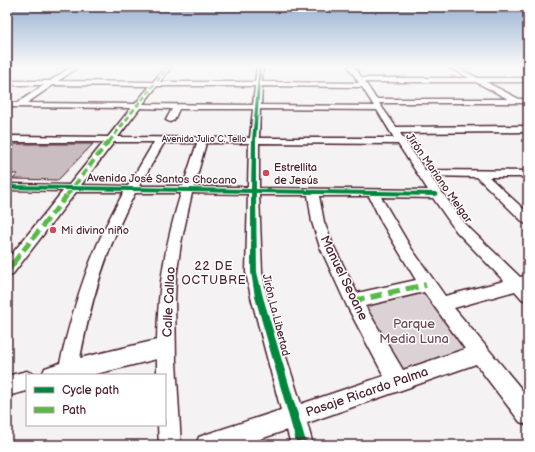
<svg xmlns="http://www.w3.org/2000/svg" width="535" height="452" font-family="'Balsamiq Sans',sans-serif">
  <rect width="100%" height="100%" fill="#f4f2f2"/>
  <filter id="ink" filterUnits="userSpaceOnUse"><feTurbulence type="fractalNoise" baseFrequency=".025" numOctaves="2"/><feDisplacementMap in="SourceGraphic" scale="8" xChannelSelector="R" yChannelSelector="G"/><feConvolveMatrix kernelMatrix="1 2 1 2 8 2 1 2 1" color-interpolation-filters="sRGB"/></filter>
  <g filter="url(#ink)">
    <polygon fill="#dbd2d5" stroke="#927880" points="425,293 471,352 400,374 364,307"/>
    <polygon fill="#cabdc1" stroke="#4a1f2b" points="16,144 93,144 58,180 13,179 18,174 7,174 7,151"/>
    <g fill="none" stroke-linecap="round" stroke-linejoin="round">
      <g stroke="#4a1f2b" stroke-width="3">
        <g id="minor">
          <path d="M 72,66 L 80,66 L 58,81 L 153,82 L 166,66 L 172,66 L 160,82 L 255,82 L 257,66 L 263,66 L 262,82 L 359,83 L 348,66 L 354,66 L 362,78 L 469,78 L 447,66 L 455,66 L 478,78 L 528,78 L 528,82 L 486,82 L 519,99 L 528,99 L 528,103 L 379,103 L 396,127 L 528,126 L 528,132 L 400,133 L 425,170 L 528,171 L 528,177 L 489,177 L 528,213 L 528,224 L 524,223 L 477,177 L 430,176 L 466,225 L 520,277 L 528,275 L 528,301 L 522,299 L 515,291 L 454,308 L 528,397 L 528,425 L 520,422 L 476,364 L 307,423 L 313,445 L 291,445 L 287,430 L 242,445 L 196,445 L 199,437 L 207,434 L 281,410 L 251,297 L 246,272 L 248,194 L 192,193 L 181,243 L 176,278 L 175,299 L 176,362 L 181,445 L 159,445 L 158,425 L 165,425 L 165,375 L 157,375 L 157,359 L 92,375 L 42,375 L 45,368 L 60,363 C 74,303 92,246 124,192 L 76,192 L 12,275 L 7,277 L 7,260 L 63,191 L 7,190 L 7,184 L 69,185 L 104,142 L 7,142 L 7,136 L 108,137 L 131,108 L 7,107 L 7,103 L 17,103 L 44,85 L 7,85 L 7,81 L 50,81 ZM 365,82 L 476,82 L 508,99 L 376,99 ZM 53,85 L 150,86 L 135,104 L 27,103 ZM 157,86 L 255,86 L 253,105 L 143,104 ZM 262,86 L 362,87 L 374,106 L 261,105 ZM 140,108 L 172,109 L 166,120 L 170,122 L 174,120 L 179,109 L 253,109 L 250,138 L 118,137 ZM 260,109 L 377,110 L 394,138 L 259,138 ZM 114,142 L 154,142 L 128,186 L 81,185 ZM 164,143 L 197,143 L 183,186 L 139,186 ZM 206,143 L 249,143 L 248,187 L 194,187 ZM 259,143 L 398,144 L 428,190 L 259,188 ZM 135,193 L 181,193 C 165,245 158,286 157,340 L 80,358 C 91,300 107,245 135,193 ZM 259,195 L 308,195 L 312,222 L 320,247 L 347,306 L 384,376 L 301,404 L 267,297 L 262,272 ZM 319,196 L 369,196 L 382,223 L 416,280 L 357,293 L 334,247 L 324,222 ZM 381,197 L 433,198 L 456,231 L 504,281 L 445,296 L 411,248 ZM 424,292 L 465,349 L 403,370 L 365,306 Z"/>
          <polygon points="27,371 35,375 27,375 27,391 7,396 7,376"/>
        </g>
      </g>
      <use href="#minor" fill="#fff" fill-rule="evenodd"/>
      <g stroke="#58b947" stroke-width="2.5" stroke-dasharray="5 2.5" stroke-linecap="butt">
        <polyline points="157,81 169,66"/>
        <polyline points="142,100 155,83"/>
      </g>
      <polyline stroke="#58b947" stroke-width="3" stroke-dasharray="6 3" stroke-linecap="butt" points="109,142 142,99"/>
      <polyline stroke="#58b947" stroke-width="4" stroke-dasharray="8 4" stroke-linecap="butt" points="67,195 109,141"/>
      <polyline stroke="#58b947" stroke-width="5" stroke-dasharray="10 5" stroke-linecap="butt" points="14,262 68,194"/>
      <g stroke="#58b947" stroke-width="6" stroke-dasharray="12 6" stroke-linecap="butt">
        <polyline points="7,271 15,261"/>
        <polyline points="353,301 426,285"/>
      </g>
      <g stroke="#fff" stroke-width="2">
        <polygon id="cycleway" points="259,66 261,66 256,140 256,189 436,192 439,194 436,196 256,193 257,272 263,297 307,445 297,445 255,297 251,272 251,193 7,189 7,185 251,189 252,140"/>
      </g>
      <use href="#cycleway" fill="#00873e" fill-rule="evenodd"/>
    </g>
  </g>
  <linearGradient id="sky" x2="0" y2="1"><stop stop-color="#95b0d1"/><stop offset="0.51" stop-color="#faf9f9"/><stop offset="1" stop-color="#faf9f9" stop-opacity="0"/></linearGradient>
  <rect width="535" height="130" fill="url(#sky)"/>
  <g fill="#d1495b" stroke="#fff" stroke-width="1.5">
    <circle cx="266" cy="173" r="4"/>
    <circle cx="53" cy="230" r="4"/>
  </g>
  <g text-anchor="middle" dominant-baseline="central" stroke-width="3" stroke-linejoin="round" paint-order="stroke">
    <g font-size="9" fill="#4a1f2b" stroke="#fff">
      <text x="204" y="139">Avenida Julio C. Tello</text>
    </g>
    <g font-size="11" fill="#4a1f2b" stroke="#fff" text-anchor="start">
      <text x="274" y="167">Estrellita<tspan x="274" dy="13">de Jesús</tspan></text>
      <text x="61" y="230">Mi divino niño</text>
    </g>
    <g font-size="11" fill="#4a1f2b" stroke="#fff">
      <text transform="translate(439 178) rotate(55)">Jirón Mariano Melgar</text>
      <text transform="translate(162 179) rotate(1)">Avenida José Santos Chocano</text>
      <text transform="translate(276 315) rotate(76)">Jirón La Libertad</text>
    </g>
    <g font-size="12" letter-spacing="1" fill="#4a1f2b" stroke="#fff">
      <text x="214" y="266">22 DE<tspan x="214" dy="14">OCTUBRE</tspan></text>
    </g>
    <g font-size="13" fill="#4a1f2b" stroke="#fff">
      <text transform="translate(344 278) rotate(64)">Manuel Seoane</text>
      <text transform="translate(169 302) rotate(-87)">Calle Callao</text>
      <text transform="translate(367 392) rotate(-19)">Pasaje Ricardo Palma</text>
    </g>
    <g font-size="13" fill="#6e4c56" stroke="#fff">
      <text x="414" y="324">Parque<tspan x="414" dy="15">Media Luna</tspan></text>
    </g>
  </g>
  <rect width="535" height="452" fill="none" stroke="#fff" stroke-width="24"/>
  <rect x="12" y="12" width="511" height="428" fill="none" stroke="#4a1f2b" stroke-width="1.5" filter="url(#ink)"/>
  <rect x="26" y="374" width="140" height="52" fill="#ffffff" stroke="#b7a5aa"/>
  <rect x="34" y="387" width="20" height="6" fill="#00873e" stroke="#b7a5aa"/>
  <text x="62" y="394" font-size="12" fill="#4a1f2b">Cycle path</text>
  <rect x="34" y="407" width="20" height="6" fill="#58b947" stroke="#b7a5aa"/>
  <text x="62" y="414" font-size="12" fill="#4a1f2b">Path</text>
</svg>
